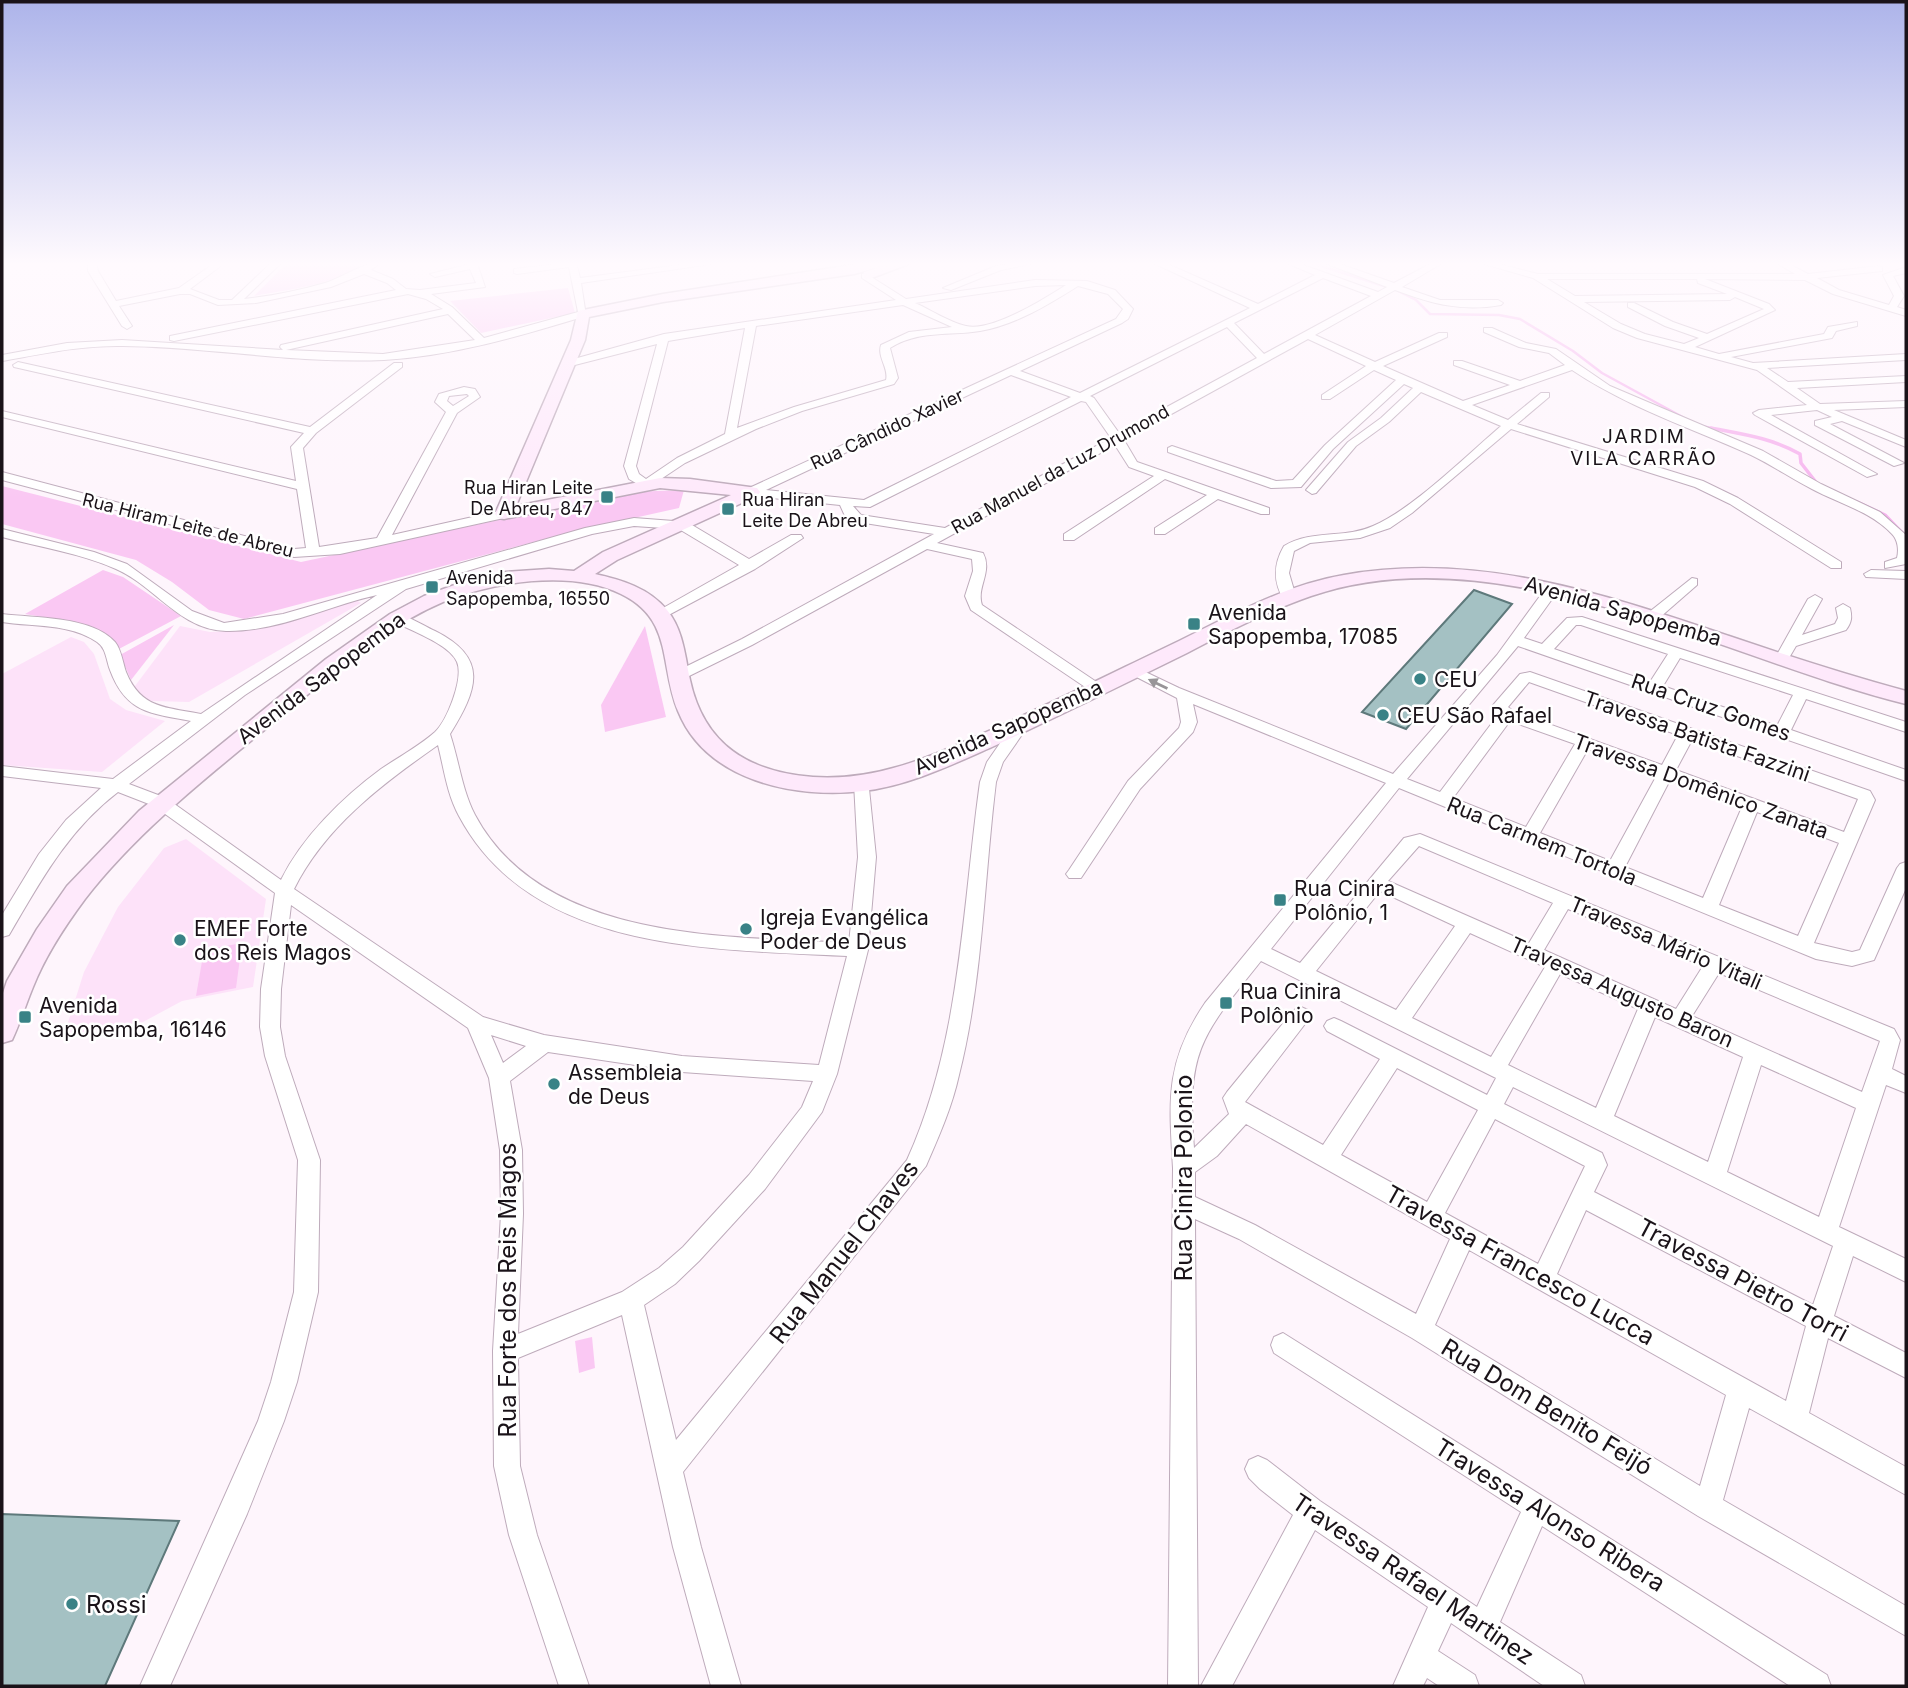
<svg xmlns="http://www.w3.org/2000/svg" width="1908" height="1688" font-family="Inter,sans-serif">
  <rect width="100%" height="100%" fill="#fef5fc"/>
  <g fill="#fde2f9">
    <polygon points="356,600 361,603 189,702 152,701 140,698 132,690 180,626 210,632 250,630"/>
    <polygon points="71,637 84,642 94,654 110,699 126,710 165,721 102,772 2,765 2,674"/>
    <polygon points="186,839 266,899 253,987 182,1001 143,1022 64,1035 84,972 118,907 164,848"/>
  </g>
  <g fill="#fac8f3">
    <path d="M 288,262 L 365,262 C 344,284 284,290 254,296 Z"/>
    <polygon points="568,288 575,313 481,333 450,301"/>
    <polygon points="2,486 301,562 629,492 684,490 679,508 571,532 244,619 209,610 172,582 136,560 2,524"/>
    <path d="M 103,570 L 123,577 L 181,616 L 117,650 C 104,620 54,620 25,614 Z"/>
    <polygon points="174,625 131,680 120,655"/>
    <polygon points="645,626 666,717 605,732 601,705"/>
    <polygon points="242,943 236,988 196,996 204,950"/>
    <polygon points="592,1337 595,1368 579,1373 575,1341"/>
  </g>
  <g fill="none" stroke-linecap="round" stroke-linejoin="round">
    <g stroke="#f6b3ee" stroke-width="2.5">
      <polyline points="1309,262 1390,288"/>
      <polyline points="1398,291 1416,300 1430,314 1499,315 1520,319 1573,351 1602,373 1688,420"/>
      <polyline points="1702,426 1720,430"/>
    </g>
    <g stroke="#f6b3ee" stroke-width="3.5">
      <path d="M 1711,428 C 1742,434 1772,438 1800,454 L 1801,463 L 1815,481"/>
      <polyline points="1857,502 1885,515 1906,537"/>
    </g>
  </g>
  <g fill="#a4c1c3" stroke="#5e797b" stroke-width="2">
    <polygon points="1474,590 1512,604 1406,729 1362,712"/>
    <polygon points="2,1514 179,1521 105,1686 2,1686"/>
  </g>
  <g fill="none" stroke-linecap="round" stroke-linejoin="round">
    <g stroke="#beabbb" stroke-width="2">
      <g id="street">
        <path d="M 88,262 L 96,262 L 98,271 L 116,301 L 179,288 L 216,262 L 226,262 L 190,289 L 219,300 L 232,300 L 272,262 L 282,262 L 244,299 C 271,296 298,291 325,283 C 341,278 367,261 381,262 L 371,270 L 393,279 L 406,289 L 420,290 L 476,283 L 470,269 L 435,277 L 430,274 L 479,262 L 478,266 L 485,287 L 431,294 L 452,307 L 484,338 L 578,312 L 569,267 L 517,274 L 514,273 L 514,269 L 576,262 L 580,278 L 702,262 L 725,262 L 581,283 L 586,316 C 520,336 453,356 384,360 C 297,364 210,347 123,346 C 82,345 42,354 2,361 L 2,355 L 67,343 L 122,340 L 283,350 L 280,347 L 281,345 L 443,309 L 426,299 L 408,294 L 174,341 L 170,340 L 170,336 L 396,290 L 387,283 L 364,274 L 331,287 L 256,303 L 218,305 L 190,294 L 180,294 L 119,306 L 132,326 L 127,329 L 122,326 L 88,271 ZM 448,314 L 475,340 L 383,354 L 286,350 Z"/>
        <polygon points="1020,262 1039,262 1001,270 951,290 943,288 996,266"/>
        <path d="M 1151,262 L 1163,262 L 1258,304 L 1315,275 L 1284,262 L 1295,262 L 1378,292 L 1387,287 L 1322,262 L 1334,262 L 1394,283 L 1434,262 L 1444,262 L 1402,287 L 1440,300 L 1498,300 L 1503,303 L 1501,305 C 1461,312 1433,304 1395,290 L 1315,335 L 1375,362 L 1439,333 L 1447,333 L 1447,337 L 1383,366 L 1463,401 L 1510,385 L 1454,365 L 1454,361 L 1462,361 L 1520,381 L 1565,365 L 1549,353 L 1519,347 L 1484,332 L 1484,328 L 1492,328 L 1526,343 L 1556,349 L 1610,386 L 1763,451 L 1821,484 L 1880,512 L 1906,535 L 1906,564 L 1885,568 L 1885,562 L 1897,558 C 1899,550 1898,540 1892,534 C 1872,512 1838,503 1812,489 C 1792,479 1772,465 1751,455 C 1691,428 1627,407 1572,370 L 1472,405 L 1508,420 L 1541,393 L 1549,393 L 1549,397 L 1517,424 L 1703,481 L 1738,498 L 1841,562 L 1841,568 L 1831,568 L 1730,504 L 1695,487 L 1511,429 L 1412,513 L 1390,528 L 1360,538 L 1310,543 L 1294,551 L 1289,573 L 1296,597 L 1294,600 L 1284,600 C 1273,582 1273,565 1284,546 C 1312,529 1344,539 1373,526 C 1413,509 1467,455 1501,426 L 1421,392 L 1389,422 L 1356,446 L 1316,493 L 1312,494 L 1306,490 L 1348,442 L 1381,418 L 1413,388 L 1404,384 L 1333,449 L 1301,487 L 1271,488 L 1168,452 L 1168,448 L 1172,446 L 1276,481 L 1293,480 L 1325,445 L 1396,380 L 1374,370 L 1330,399 L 1322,399 L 1322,395 L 1366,366 L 1308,339 L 1124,440 L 1137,462 L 1269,508 L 1269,514 L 1261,514 L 1218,499 L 1165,534 L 1155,534 L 1155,528 L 1207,495 L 1165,479 L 1074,540 L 1064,540 L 1064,534 L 1154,476 L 1129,467 L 1115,445 L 937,543 L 983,553 C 993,572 976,587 982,605 L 1101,685 L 1104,688 L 1101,691 L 1091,691 L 971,610 L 965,596 L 973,571 L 972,559 L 927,549 L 752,645 L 685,678 L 675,678 L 672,675 L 675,672 L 742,639 L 934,534 L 852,521 L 845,516 L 840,505 L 751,496 L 747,495 L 747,489 L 1116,319 L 1123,309 L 1108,294 L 1078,286 C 1048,305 1015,325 980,331 C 949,336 918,330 890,348 L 898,378 L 894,384 L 802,411 L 756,429 L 685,463 L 646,489 L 629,479 L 624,466 L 657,344 L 567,367 L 563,366 L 563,362 L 664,334 L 896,300 L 862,278 L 862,274 L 865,273 L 906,299 L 1035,280 L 1087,281 L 1115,290 L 1133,309 L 1128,319 L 1122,323 L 1020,371 L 1080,393 L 1250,308 ZM 1323,278 L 1371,296 L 1264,354 L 1234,323 ZM 1066,285 C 1044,299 992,332 966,326 C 949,322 931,310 915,303 L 1035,286 ZM 903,305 L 952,327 L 909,332 L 881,345 C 877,357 889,368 886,380 L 794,407 L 737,428 L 756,326 ZM 1227,327 L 1257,358 L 1119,433 L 1094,398 L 1090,396 ZM 745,328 L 725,434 L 677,458 L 646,479 L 639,474 L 636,466 L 668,341 ZM 1011,375 L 1071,397 L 864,500 L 766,490 ZM 1081,401 L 1086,402 L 1111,438 L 945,528 L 861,515 L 853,506 L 870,507 Z"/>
        <path d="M 1477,262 L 1491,262 L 1538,274 L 1795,274 L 1775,262 L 1785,262 L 1808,274 L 1879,266 L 1882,267 L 1882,271 L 1817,278 L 1839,290 L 1889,305 L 1894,296 L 1883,275 L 1906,267 L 1906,273 L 1893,276 L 1904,296 L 1897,307 L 1906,310 L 1906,316 L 1833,294 L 1805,280 L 1705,279 L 1769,304 L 1775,310 L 1695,347 L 1719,354 L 1824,334 L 1828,327 L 1857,322 L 1857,326 L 1836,331 L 1832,338 L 1731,357 L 1753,363 L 1906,354 L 1906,360 L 1767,368 L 1788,382 L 1906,376 L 1906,382 L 1797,388 L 1820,404 L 1906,401 L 1906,407 L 1834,410 L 1906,440 L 1906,447 L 1842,421 L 1830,424 L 1904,463 L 1894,466 L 1815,425 L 1815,421 L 1832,417 L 1817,410 L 1771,415 L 1877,474 L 1867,477 L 1755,415 L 1753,413 L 1759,410 L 1807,405 L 1757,370 L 1637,338 L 1613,328 L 1533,278 ZM 1547,279 L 1697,279 L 1698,283 L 1727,294 L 1575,296 ZM 1735,297 L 1764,309 L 1707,334 L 1673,322 L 1634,303 L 1628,303 L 1628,307 L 1665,326 L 1699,338 L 1684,344 L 1645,334 L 1621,324 L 1584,302 L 1730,300 Z"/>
        <path d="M 18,362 L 310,427 L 394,363 L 402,363 L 402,367 L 316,433 L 303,448 L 319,547 L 377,538 L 446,412 L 435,402 L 439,394 L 464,387 L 475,389 L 480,397 L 457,413 L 392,535 L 504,510 L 510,514 L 504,518 L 340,554 L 294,557 L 2,480 L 2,472 L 294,549 L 306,548 L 297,489 L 2,417 L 2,411 L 296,481 L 291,447 L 304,433 L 14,367 L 13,365 ZM 467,394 L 469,396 L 453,406 L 447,401 L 449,396 Z"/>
        <path d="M 634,518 L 687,522 L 749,559 L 791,535 L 801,535 L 803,538 L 755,569 L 661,619 L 654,615 L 656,612 L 739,565 L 679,529 L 634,526 L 592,534 L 406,589 L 245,695 L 129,784 L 166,798 L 281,880 C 302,837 343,797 381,769 C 399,757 419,746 435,732 C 447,721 464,678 457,662 C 450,644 407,629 390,620 L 390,614 L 395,613 C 409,616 422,625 435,631 C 489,658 478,689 450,734 C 459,761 462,790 475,815 C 543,942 726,936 849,943 L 858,857 L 854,783 L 862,778 L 868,779 L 876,857 L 868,950 L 837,1074 L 822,1112 L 765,1189 L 699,1261 L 675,1284 L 644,1305 L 676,1440 L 907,1160 C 961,1041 962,910 980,782 L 987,762 L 1014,723 L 1020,721 L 1028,726 L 1003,762 L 996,782 C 984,879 983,980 959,1075 C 952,1107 939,1136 926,1166 L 683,1472 L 701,1547 L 741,1686 L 711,1686 L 673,1547 L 622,1315 L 518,1358 L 520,1466 L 537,1535 L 589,1686 L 559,1686 L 509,1535 L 494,1466 L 493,1351 L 501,1214 L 500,1150 L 489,1078 L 468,1028 L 291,905 L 281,989 L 280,1027 L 285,1056 L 320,1160 L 318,1292 L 297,1382 L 284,1421 L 247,1514 L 170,1686 L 140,1686 L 258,1421 L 271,1382 L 294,1292 L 298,1160 L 265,1056 L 260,1027 L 261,989 L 275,893 L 154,806 L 118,792 C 68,830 40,882 9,935 L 2,937 L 2,915 L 39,854 L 66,820 L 101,788 L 2,776 L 2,766 L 113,779 L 191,721 C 150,713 126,713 110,670 C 106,659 106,648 97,642 C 70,623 32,627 2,622 L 2,614 C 34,618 92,616 115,642 C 121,649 123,663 126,672 C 141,709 166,707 201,714 L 377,595 C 327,606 278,632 226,631 C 180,630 155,586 116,569 C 80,553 39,547 2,537 L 2,529 L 94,552 L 127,564 L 192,611 L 224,623 L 283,614 L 585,528 ZM 438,745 C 444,769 447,794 459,816 C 532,953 712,949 847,956 L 819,1065 L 682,1056 L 544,1035 L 483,1017 L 294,889 C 325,827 382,784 438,745 ZM 491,1035 L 526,1046 L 503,1063 ZM 548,1052 L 682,1072 L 813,1081 L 802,1107 L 749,1175 L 683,1247 L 659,1268 L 622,1292 L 518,1334 L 523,1214 L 522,1150 L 510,1081 Z"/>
        <polygon points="1871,570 1906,571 1906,579 1866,577 1864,574"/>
        <polygon points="1692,578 1697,579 1697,585 1658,619 1648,619 1648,613"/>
        <path d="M 1553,584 L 1560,588 L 1524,638 L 1542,644 L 1567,618 L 1582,617 L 1906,722 L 1906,732 L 1806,699 L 1791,730 L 1906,770 L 1906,781 L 1518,646 L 1407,779 L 1440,792 L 1498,715 L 1491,707 L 1494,704 L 1520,674 L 1530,672 L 1870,791 L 1875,800 L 1814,943 L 1852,952 L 1860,950 L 1897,868 L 1900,864 L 1906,862 L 1906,888 L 1874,960 L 1852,966 L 1816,959 L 1399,788 L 1271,949 L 1300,963 L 1404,838 L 1420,834 L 1894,1029 L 1900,1040 L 1892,1069 L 1906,1076 L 1906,1093 L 1886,1085 L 1839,1227 L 1906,1259 L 1906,1282 L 1853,1256 L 1834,1316 L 1906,1353 L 1906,1378 L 1828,1338 L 1809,1413 L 1906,1467 L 1906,1495 L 1749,1408 L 1723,1500 L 1906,1606 L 1906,1636 L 1698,1516 L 1412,1338 L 1239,1239 L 1195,1219 L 1198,1686 L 1168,1686 L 1173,1168 C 1169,1100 1165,1062 1205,1003 L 1386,783 L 1193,704 L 1197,722 L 1193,732 L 1140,789 L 1081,878 L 1069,878 L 1066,874 L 1069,870 L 1128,781 L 1179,728 L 1181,722 L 1177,698 L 1125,671 L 1132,667 L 1137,668 L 1179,688 L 1393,774 L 1497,655 L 1548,585 ZM 1576,625 L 1581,625 L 1668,654 L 1650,682 L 1554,649 ZM 1680,658 L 1793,695 L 1777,726 L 1663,686 ZM 1529,682 L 1678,735 L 1662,765 L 1513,711 L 1508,707 ZM 1510,721 L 1575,744 L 1526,827 L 1453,798 ZM 1692,740 L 1858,799 L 1844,832 L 1676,770 ZM 1588,749 L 1657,775 L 1610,861 L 1540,833 ZM 1670,780 L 1742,807 L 1703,898 L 1625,867 ZM 1757,812 L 1839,843 L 1798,936 L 1719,905 ZM 1419,846 L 1553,903 L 1529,943 L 1388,881 ZM 1380,891 L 1455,926 L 1396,1010 L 1316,971 ZM 1568,909 L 1703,966 L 1676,1009 L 1544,950 ZM 1470,933 L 1545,967 L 1491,1057 L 1412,1018 ZM 1261,961 L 1496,1078 L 1487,1095 L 1341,1021 L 1334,1018 L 1327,1021 L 1324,1026 L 1327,1031 L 1380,1059 L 1323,1145 L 1245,1102 L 1308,1020 L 1311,1015 L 1308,1010 L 1301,1007 L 1294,1010 L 1227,1092 L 1223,1098 L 1229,1114 L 1194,1148 C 1186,1050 1202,1035 1261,961 ZM 1719,973 L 1880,1041 L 1862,1092 L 1692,1016 ZM 1560,974 L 1638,1009 L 1596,1108 L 1508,1065 ZM 1655,1017 L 1743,1057 L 1708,1162 L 1614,1116 ZM 1761,1065 L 1856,1108 L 1819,1217 L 1727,1172 ZM 1397,1068 L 1478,1110 L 1427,1202 L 1341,1155 ZM 1513,1087 L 1833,1246 L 1813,1305 L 1594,1192 L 1607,1165 L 1602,1153 L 1504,1104 ZM 1495,1119 L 1585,1166 L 1538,1264 L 1445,1213 ZM 1246,1124 L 1450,1239 L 1416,1314 L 1255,1225 L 1195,1197 L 1195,1172 L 1217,1156 ZM 1586,1210 L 1806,1326 L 1786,1401 L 1557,1274 ZM 1469,1250 L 1726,1395 L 1700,1486 L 1435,1325 Z"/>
        <path d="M 1815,595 L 1822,599 L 1802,635 L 1835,624 L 1838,618 L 1836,608 L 1843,604 L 1850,608 C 1852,617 1852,622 1846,630 L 1796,646 L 1786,663 L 1776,663 L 1774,660 L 1808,599 Z"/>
        <polygon points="1283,1333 1827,1675 1831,1686 1790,1686 1542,1526 1500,1622 1581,1675 1585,1686 1544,1686 1451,1623 1438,1651 1475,1675 1479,1686 1439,1686 1427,1678 1423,1686 1393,1686 1428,1607 1315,1530 1232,1686 1201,1686 1293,1515 1260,1489 1249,1478 1245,1469 1249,1460 1258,1456 1267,1460 1320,1501 1477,1607 1521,1512 1274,1353 1271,1345 1274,1337"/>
      </g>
    </g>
    <g stroke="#beabbb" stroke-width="3">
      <path id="secondary" d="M 871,262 L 890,262 L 889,264 L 914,262 L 869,279 L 864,278 L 864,272 L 883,266 L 854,274 L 663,302 L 589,317 L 585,340 L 516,506 L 660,478 L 690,479 L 757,488 L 760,492 L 757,496 L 617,560 L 595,574 C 622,580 649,588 667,610 C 683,630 685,655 690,680 C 704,745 749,772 813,777 C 873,781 923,760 977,736 C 1045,707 1112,673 1179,641 C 1232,615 1285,585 1344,575 C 1477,551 1604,594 1729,636 C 1788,656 1847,675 1906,691 L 1906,704 C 1724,659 1500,531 1311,596 C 1268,611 1227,632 1187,653 C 1122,685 1057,717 992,747 C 951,765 908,786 863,791 C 795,799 706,781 678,711 C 659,665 674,620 621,594 C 571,569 492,582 443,602 C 384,627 335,673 285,713 C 215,771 141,827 85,899 C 65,926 45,956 33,987 C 26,1004 20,1023 12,1040 L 2,1043 L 2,996 L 7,981 L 37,929 L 67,886 L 139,811 L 326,659 L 390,614 L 424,596 L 460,583 L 506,572 L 549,569 L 574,571 L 603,552 L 731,495 L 660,488 L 504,519 L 498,518 L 495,514 L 571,340 L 578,311 L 663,294 Z"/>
    </g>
    <use href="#street" fill="#fff" fill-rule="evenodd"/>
    <use href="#secondary" fill="#fee9fb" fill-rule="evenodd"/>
  </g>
  <defs><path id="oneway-solid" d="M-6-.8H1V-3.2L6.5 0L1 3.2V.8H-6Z" transform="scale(1.75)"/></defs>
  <use fill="#989598" href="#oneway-solid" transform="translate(1158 684) rotate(-154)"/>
  <linearGradient id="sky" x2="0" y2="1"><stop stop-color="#adb4ea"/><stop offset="0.53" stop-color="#fffafe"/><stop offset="1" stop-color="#fffafe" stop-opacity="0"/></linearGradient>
  <rect width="1908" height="498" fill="url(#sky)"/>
  <g fill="#398286" stroke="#fff" stroke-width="2.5">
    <rect x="600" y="490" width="14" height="14" rx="3.5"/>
    <rect x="721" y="502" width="14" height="14" rx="3.5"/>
    <rect x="425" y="580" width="14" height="14" rx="3.5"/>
    <rect x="1187" y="617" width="14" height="14" rx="3.5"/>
    <circle cx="1420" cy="679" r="7"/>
    <circle cx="1383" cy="715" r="7"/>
    <rect x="1273" y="893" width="14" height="14" rx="3.5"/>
    <circle cx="746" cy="929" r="7"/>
    <circle cx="180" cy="940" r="7"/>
    <rect x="1219" y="996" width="14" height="14" rx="3.5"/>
    <rect x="18" y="1010" width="14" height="14" rx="3.5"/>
    <circle cx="554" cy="1084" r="7"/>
    <circle cx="72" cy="1604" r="7"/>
  </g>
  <g text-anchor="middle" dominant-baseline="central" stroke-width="5" stroke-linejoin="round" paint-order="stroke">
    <g font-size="18" fill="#1a1319" stroke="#fff">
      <text transform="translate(887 429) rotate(-25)">Rua Cândido Xavier</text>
      <text transform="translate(1060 469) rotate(-29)">Rua Manuel da Luz Drumond</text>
      <text transform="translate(188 525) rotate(14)">Rua Hiram Leite de Abreu</text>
    </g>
    <g font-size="18" fill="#1a1319" stroke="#fff" text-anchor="start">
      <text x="593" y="487" text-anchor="end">Rua Hiran Leite<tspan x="593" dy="21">De Abreu, 847</tspan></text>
      <text x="742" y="499">Rua Hiran<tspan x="742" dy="21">Leite De Abreu</tspan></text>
      <text x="446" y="577">Avenida<tspan x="446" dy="21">Sapopemba, 16550</tspan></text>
    </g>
    <g font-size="19" letter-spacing="2" fill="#1a1319" stroke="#fff">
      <text x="1644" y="436">JARDIM<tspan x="1644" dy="22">VILA CARRÃO</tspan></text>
    </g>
    <g font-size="21" fill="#1a1319" stroke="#fff">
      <text transform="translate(1623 611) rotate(16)">Avenida Sapopemba</text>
      <text transform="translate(321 678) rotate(-37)">Avenida Sapopemba</text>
      <text transform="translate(1711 707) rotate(19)">Rua Cruz Gomes</text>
      <text transform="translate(1008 727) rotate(-24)">Avenida Sapopemba</text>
      <text transform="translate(1697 736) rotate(19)">Travessa Batista Fazzini</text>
      <text transform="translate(1701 786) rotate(20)">Travessa Domênico Zanata</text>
      <text transform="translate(1542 841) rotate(22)">Rua Carmem Tortola</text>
      <text transform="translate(1666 943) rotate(23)">Travessa Mário Vitali</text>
      <text transform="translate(1622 992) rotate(24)">Travessa Augusto Baron</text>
    </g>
    <g font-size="21" fill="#1a1319" stroke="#fff" text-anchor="start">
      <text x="1208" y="612">Avenida<tspan x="1208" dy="24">Sapopemba, 17085</tspan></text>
      <text x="1434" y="679">CEU</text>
      <text x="1397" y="715">CEU São Rafael</text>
      <text x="1294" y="888">Rua Cinira<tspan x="1294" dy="24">Polônio, 1</tspan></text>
      <text x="760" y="917">Igreja Evangélica<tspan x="760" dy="24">Poder de Deus</tspan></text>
      <text x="194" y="928">EMEF Forte<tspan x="194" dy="24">dos Reis Magos</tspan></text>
      <text x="1240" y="991">Rua Cinira<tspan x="1240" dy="24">Polônio</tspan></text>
      <text x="39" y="1005">Avenida<tspan x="39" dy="24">Sapopemba, 16146</tspan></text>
      <text x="568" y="1072">Assembleia<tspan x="568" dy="24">de Deus</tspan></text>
    </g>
    <g font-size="24" fill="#1a1319" stroke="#fff">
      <text transform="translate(1183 1178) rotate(-90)">Rua Cinira Polonio</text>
      <text transform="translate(844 1252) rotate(-52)">Rua Manuel Chaves</text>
      <text transform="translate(1520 1265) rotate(29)">Travessa Francesco Lucca</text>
      <text transform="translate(1743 1280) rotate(28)">Travessa Pietro Torri</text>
      <text transform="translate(507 1290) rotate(-90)">Rua Forte dos Reis Magos</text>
      <text transform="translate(1547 1407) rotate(31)">Rua Dom Benito Feijó</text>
      <text transform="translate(1550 1515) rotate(32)">Travessa Alonso Ribera</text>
      <text transform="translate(1413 1579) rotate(34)">Travessa Rafael Martinez</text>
    </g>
    <g font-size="24" fill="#1a1319" stroke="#fff" text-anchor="start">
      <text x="86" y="1604">Rossi</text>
    </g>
  </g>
  <rect width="1908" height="1688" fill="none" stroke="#1a1319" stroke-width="7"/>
</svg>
